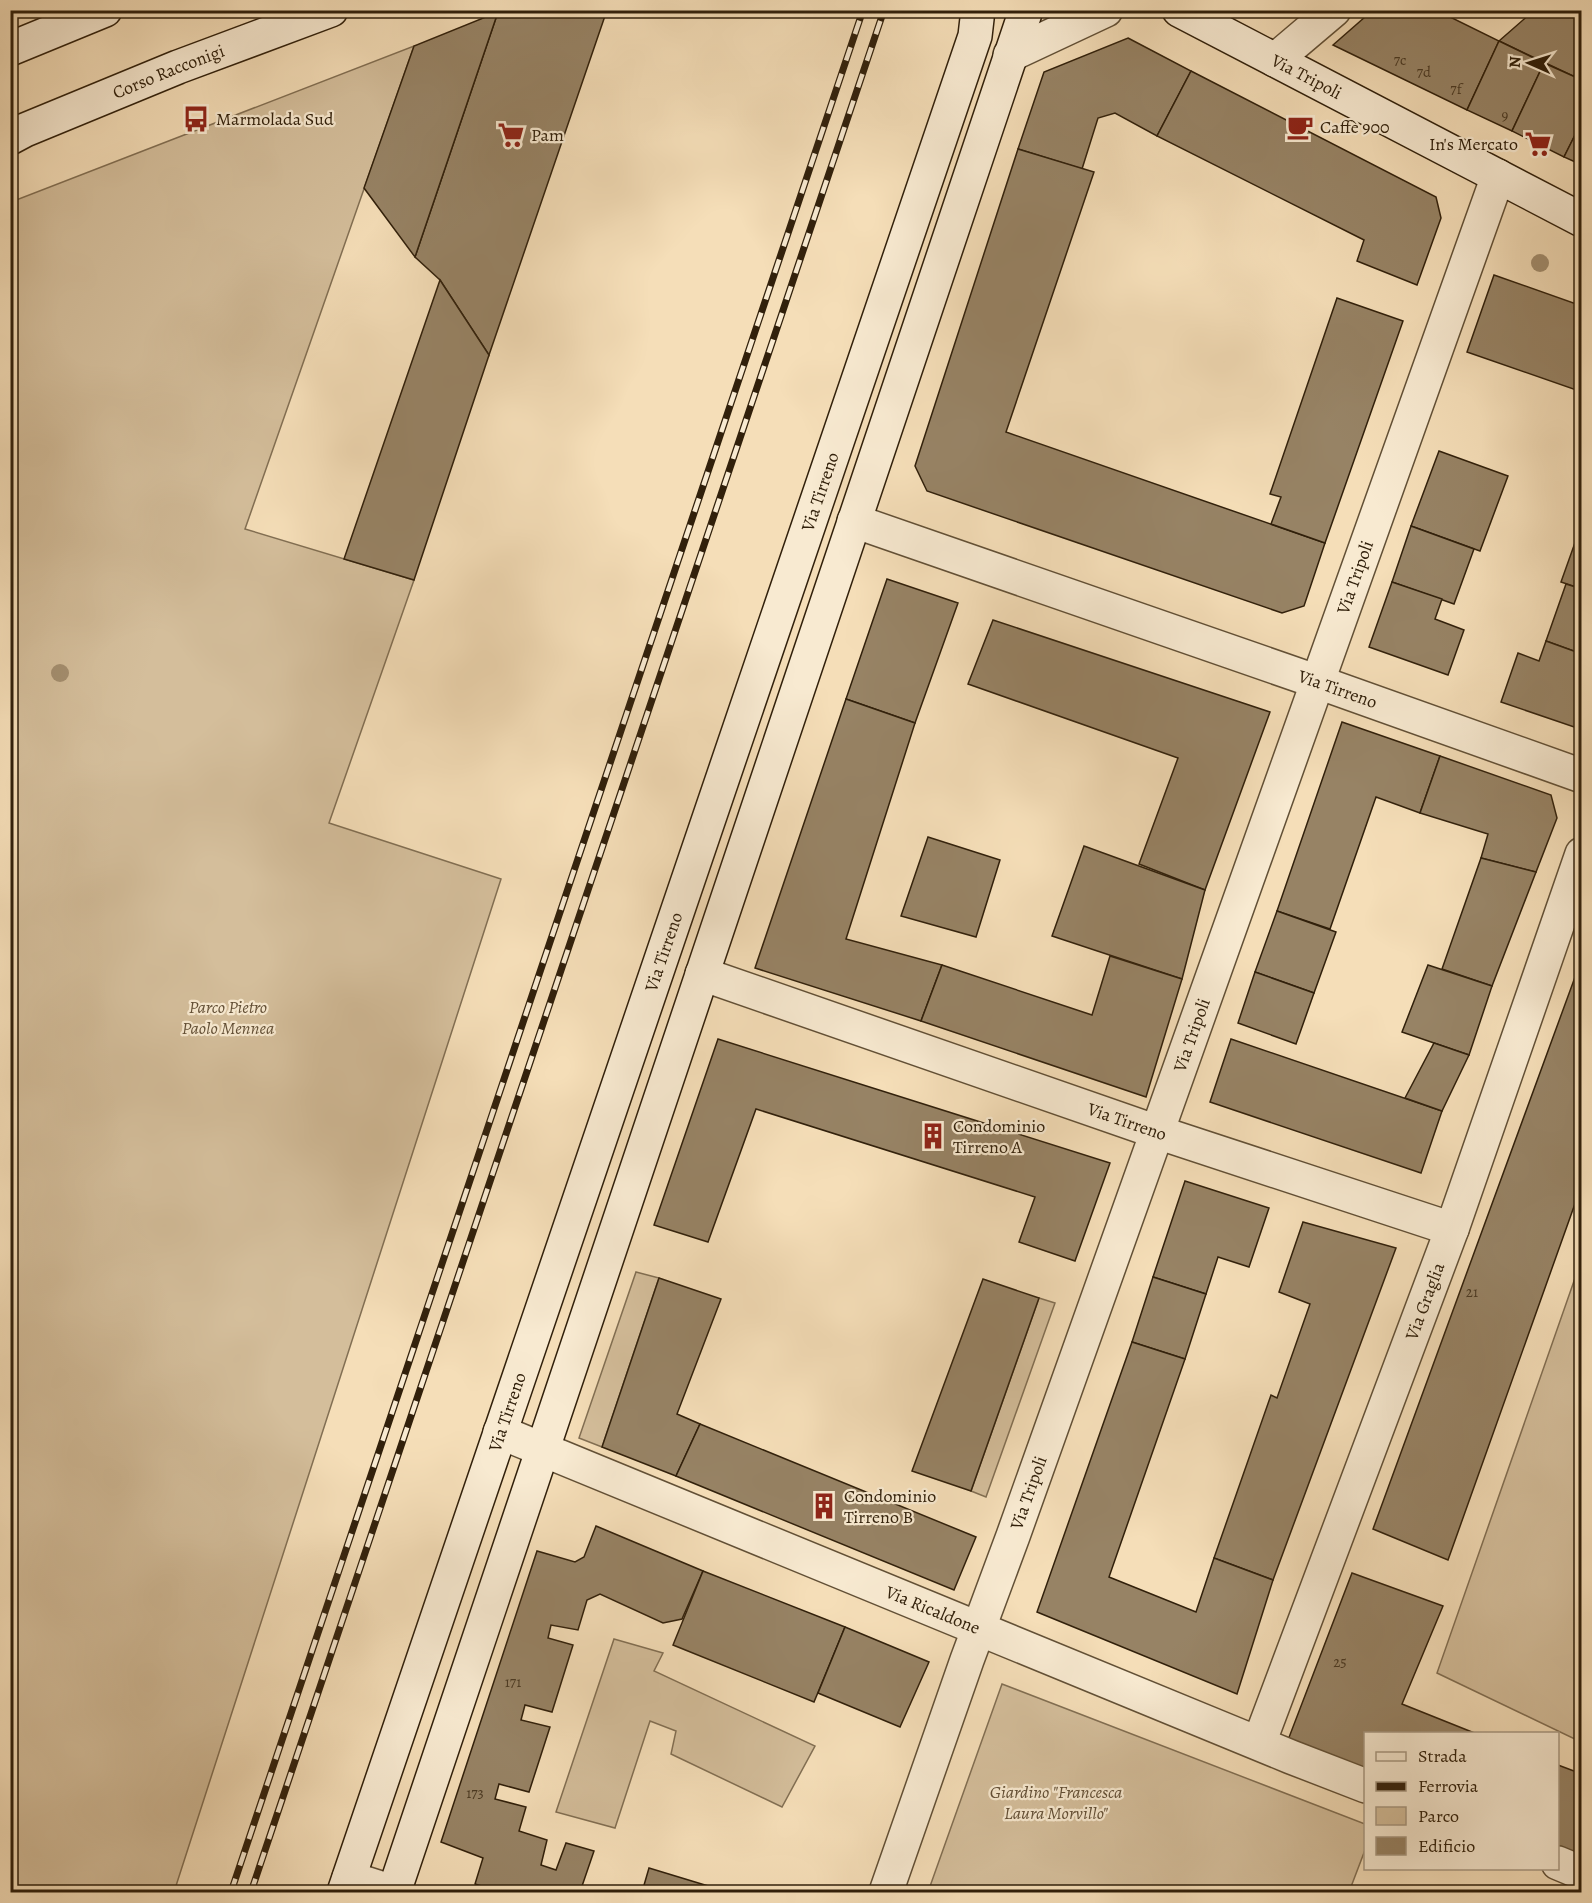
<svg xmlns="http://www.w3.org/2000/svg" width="1592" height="1903" font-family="Alegreya,serif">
  <rect width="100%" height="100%" fill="#f5deb8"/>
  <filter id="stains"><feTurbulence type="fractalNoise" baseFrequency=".00333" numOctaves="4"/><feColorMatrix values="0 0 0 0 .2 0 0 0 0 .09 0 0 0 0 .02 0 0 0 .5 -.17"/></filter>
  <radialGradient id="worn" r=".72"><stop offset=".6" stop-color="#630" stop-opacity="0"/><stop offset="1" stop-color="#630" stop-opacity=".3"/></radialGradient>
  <g fill="#d4be9b" stroke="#826f53" stroke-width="1.5">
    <polygon points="414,46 245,529 414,580 329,823 501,879 174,1892 11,1892 11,202"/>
    <polygon points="1581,1261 1582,1742 1581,1742 1437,1673"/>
    <polygon points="636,1272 659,1278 602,1447 579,1438"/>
    <polygon points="1039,1298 1055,1303 986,1497 971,1491"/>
    <polygon points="614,1639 663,1653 654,1671 815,1746 782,1807 671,1754 676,1731 650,1721 615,1828 556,1812"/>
    <polygon points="1002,1684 1365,1824 1365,1850 1349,1892 928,1892"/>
  </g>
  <g fill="#978365" stroke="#31200b" stroke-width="1.5">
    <polygon points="501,10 607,10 489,355 440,280 415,257 498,12"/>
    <polygon points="1373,10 1436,10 1499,41 1467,110 1333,45"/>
    <polygon points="1529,10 1582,10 1582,69 1573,76 1499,41 1531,13"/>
    <polygon points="498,12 415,257 364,188 414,46"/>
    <polygon points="1128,38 1191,71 1157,136 1115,113 1098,118 1082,169 1018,149 1044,72"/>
    <polygon points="1499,41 1544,63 1512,131 1467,110"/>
    <polygon points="1544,63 1582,80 1582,121 1564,157 1512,131"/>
    <polygon points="1191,71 1436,197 1441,218 1417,285 1357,261 1364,240 1157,136"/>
    <polygon points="1582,121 1582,165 1564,157"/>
    <polygon points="1018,149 1094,172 1006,432 1325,543 1304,606 1282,613 927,491 915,466"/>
    <polygon points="1494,275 1582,306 1582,392 1467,352"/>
    <polygon points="440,280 489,355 414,580 344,559"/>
    <polygon points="1337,298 1403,321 1325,543 1271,524 1281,497 1270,494"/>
    <polygon points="1439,451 1508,476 1480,551 1411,526"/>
    <polygon points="1582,523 1582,589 1561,582"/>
    <polygon points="1411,526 1474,549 1454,604 1392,582"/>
    <polygon points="887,579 958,603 915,723 846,699"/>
    <polygon points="1392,582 1442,599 1435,619 1464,630 1448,675 1369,647"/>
    <polygon points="1566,584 1582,589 1582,654 1546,641"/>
    <polygon points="993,620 1270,712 1205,890 1139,864 1178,758 968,684"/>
    <polygon points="1546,641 1582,654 1580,729 1501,702 1518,653 1539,661"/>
    <polygon points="846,699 915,723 846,939 942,965 921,1021 755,968"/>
    <polygon points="1342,722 1440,756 1420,813 1376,797 1330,929 1277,911"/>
    <polygon points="1440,756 1551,795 1557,818 1536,872 1481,858 1488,834 1420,813"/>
    <polygon points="928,837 1000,860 976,937 901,916"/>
    <polygon points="1084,846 1205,890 1182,979 1052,936"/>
    <polygon points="1481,858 1536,872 1492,986 1442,969"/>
    <polygon points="1277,911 1336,932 1314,993 1255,972"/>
    <polygon points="1110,956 1182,979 1146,1097 921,1021 942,965 1092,1015"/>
    <polygon points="1582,958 1582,1184 1448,1560 1373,1529"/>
    <polygon points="1428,965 1492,986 1469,1055 1402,1032"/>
    <polygon points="1255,972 1314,993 1296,1044 1238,1023"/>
    <polygon points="718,1039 1110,1163 1075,1261 1019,1242 1035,1197 756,1109 708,1242 654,1225"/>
    <polygon points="1231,1039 1442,1111 1421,1173 1210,1102"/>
    <polygon points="1434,1043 1469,1055 1442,1111 1405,1098"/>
    <polygon points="1185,1181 1269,1208 1249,1267 1218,1257 1206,1294 1153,1277"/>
    <polygon points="1303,1222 1396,1248 1273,1580 1214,1558 1271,1395 1277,1398 1310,1304 1279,1292"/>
    <polygon points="1153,1277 1206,1294 1185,1359 1132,1342"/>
    <polygon points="659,1278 721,1299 677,1414 700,1424 676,1476 602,1447"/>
    <polygon points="983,1279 1039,1298 971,1491 912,1471"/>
    <polygon points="1132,1342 1185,1359 1109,1577 1196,1612 1214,1558 1273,1580 1237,1694 1037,1612"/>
    <polygon points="700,1424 976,1537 954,1590 676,1476"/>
    <polygon points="596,1526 703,1571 682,1619 663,1623 600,1594 587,1600 578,1630 551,1625 548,1638 573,1645 552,1712 525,1705 521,1720 550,1727 529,1792 499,1784 495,1799 526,1807 519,1831 547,1840 541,1865 556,1870 566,1843 594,1851 580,1892 501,1892 475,1884 483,1858 441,1842 537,1551 575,1562 584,1557"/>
    <polygon points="703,1571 845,1627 814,1702 673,1645"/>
    <polygon points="1352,1573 1443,1606 1402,1704 1477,1734 1366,1734 1366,1771 1288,1740"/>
    <polygon points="845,1627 929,1662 900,1727 818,1693"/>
    <polygon points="1558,1765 1582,1774 1582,1857 1558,1848"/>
    <polygon points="649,1868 728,1892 642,1892"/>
  </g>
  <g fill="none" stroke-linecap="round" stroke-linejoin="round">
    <g stroke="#625036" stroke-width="36">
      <g id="street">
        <polyline points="1010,55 1106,10"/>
        <polyline points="1275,60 1334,10"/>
        <path id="s1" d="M 854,521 L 1318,682 L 1582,776"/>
        <path id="s2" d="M 702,974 L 1157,1132 L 1452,1229"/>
        <path id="s3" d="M 500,1432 L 1291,1757 L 1366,1786"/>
        <path id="s4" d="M 1259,1743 L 1452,1229 L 1582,854"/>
        <polyline points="1558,1863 1582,1873"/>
        <polyline points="349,1878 393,1892"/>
        <path id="s5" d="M 886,1892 L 967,1660 L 1013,1536 L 1498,176"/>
      </g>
    </g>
    <g stroke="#31200b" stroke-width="36">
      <g id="secondary">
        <path id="s6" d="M 1179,10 L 1582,220"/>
        <polyline points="10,49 105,10"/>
        <path id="s7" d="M 10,138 L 25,130 L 178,67 L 331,10"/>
        <path id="s8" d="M 344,1892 L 975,36 L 978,10"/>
        <polyline points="394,1892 1026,10"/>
      </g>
    </g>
    <use href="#street" stroke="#f8ead1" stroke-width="33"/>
    <use href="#secondary" stroke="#f8ead1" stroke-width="33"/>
    <g stroke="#31200b" stroke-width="7">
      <g id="rail">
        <polyline points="231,1892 863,10"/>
        <polyline points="251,1892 884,10"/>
      </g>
    </g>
    <use href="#rail" stroke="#f8ead1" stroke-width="4.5" stroke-dasharray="14" stroke-linecap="butt"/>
  </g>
  <g fill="#a48f70">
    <circle cx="1540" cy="263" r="9"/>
    <circle cx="60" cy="673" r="9"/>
  </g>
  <defs>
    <g id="bus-bare" transform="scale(2.07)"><path d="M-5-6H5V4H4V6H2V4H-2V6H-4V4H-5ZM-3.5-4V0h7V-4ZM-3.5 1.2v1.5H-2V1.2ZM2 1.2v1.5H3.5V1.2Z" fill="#8f2418" stroke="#f8ead1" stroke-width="2.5" paint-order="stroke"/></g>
    <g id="cafe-bare" transform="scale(2.07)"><path d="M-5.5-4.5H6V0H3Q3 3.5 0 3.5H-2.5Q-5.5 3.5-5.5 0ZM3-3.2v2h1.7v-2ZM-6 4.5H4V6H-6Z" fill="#8f2418" stroke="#f8ead1" stroke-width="2.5" paint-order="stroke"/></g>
    <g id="supermarket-bare" transform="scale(2.07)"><path d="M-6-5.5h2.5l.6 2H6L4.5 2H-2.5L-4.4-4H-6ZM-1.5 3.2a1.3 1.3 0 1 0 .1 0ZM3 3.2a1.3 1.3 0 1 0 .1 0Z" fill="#8f2418" stroke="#f8ead1" stroke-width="2.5" paint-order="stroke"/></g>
    <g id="building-bare" transform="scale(2.07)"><path d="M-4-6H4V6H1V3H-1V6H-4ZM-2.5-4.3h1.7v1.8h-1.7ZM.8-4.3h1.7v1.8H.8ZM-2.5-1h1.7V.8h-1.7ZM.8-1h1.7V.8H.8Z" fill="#8f2418" stroke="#f8ead1" stroke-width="2.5" paint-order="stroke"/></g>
  </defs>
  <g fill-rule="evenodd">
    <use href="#bus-bare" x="196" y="119"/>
    <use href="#cafe-bare" x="1300" y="127"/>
    <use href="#supermarket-bare" x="511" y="135"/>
    <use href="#supermarket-bare" x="1538" y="144"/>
    <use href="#building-bare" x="933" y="1136"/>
    <use href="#building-bare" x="824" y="1506"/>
  </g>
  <g text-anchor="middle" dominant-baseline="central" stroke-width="4.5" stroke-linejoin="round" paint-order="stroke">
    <g font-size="15" fill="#4a3922">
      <text x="1400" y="60">7c</text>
      <text x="1424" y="72">7d</text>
      <text x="1456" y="89">7f</text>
      <text x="1505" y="115">9</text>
      <text x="1472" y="1292">21</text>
      <text x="1340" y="1662">25</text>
      <text x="513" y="1682">171</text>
      <text x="475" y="1793">173</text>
    </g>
    <g font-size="18" fill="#31200b" stroke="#f8ead1">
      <text stroke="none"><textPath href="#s7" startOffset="172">Corso Racconigi</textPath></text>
      <text stroke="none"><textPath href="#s6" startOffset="144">Via Tripoli</textPath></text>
      <text stroke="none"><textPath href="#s8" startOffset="1479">Via Tirreno</textPath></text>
      <text stroke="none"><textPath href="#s5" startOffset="1396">Via Tripoli</textPath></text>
      <text stroke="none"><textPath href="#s1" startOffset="512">Via Tirreno</textPath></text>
      <text stroke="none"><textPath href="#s8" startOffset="993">Via Tirreno</textPath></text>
      <text stroke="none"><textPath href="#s5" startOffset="910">Via Tripoli</textPath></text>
      <text stroke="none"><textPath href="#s2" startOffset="450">Via Tirreno</textPath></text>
      <text stroke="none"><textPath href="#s4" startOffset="472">Via Graglia</textPath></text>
      <text stroke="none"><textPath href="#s8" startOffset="507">Via Tirreno</textPath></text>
      <text stroke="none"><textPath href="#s5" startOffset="424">Via Tripoli</textPath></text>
      <text stroke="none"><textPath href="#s3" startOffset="468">Via Ricaldone</textPath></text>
    </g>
    <g font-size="18" fill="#31200b" stroke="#f8ead1" text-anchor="start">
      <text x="216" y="119">Marmolada Sud</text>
      <text x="1320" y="127">Caffè 900</text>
      <text x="531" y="135">Pam</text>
      <text x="1518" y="144" text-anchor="end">In's Mercato</text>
      <text x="953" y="1126">Condominio<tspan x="953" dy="21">Tirreno A</tspan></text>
      <text x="844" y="1496">Condominio<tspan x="844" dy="21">Tirreno B</tspan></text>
    </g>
    <g font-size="18" font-style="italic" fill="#624f36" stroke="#f8ead1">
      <text x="228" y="1007">Parco Pietro<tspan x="228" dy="21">Paolo Mennea</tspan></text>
      <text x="1056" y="1792">Giardino "Francesca<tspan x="1056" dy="21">Laura Morvillo"</tspan></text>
    </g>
  </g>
  <rect width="1592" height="1903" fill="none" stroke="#f5deb8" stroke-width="36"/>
  <rect x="12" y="12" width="1568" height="1879" fill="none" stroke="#31200b" stroke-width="3"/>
  <rect x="18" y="18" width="1556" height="1867" fill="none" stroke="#31200b" stroke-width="1.5"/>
  <rect x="1364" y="1732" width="195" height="138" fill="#f8ead1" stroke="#a89982" stroke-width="1.5"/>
  <rect x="1376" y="1752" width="30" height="9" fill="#f8ead1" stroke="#a89982" stroke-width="1.5"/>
  <text x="1418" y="1762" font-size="18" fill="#31200b">Strada</text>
  <rect x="1376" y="1782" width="30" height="9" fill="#31200b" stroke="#a89982" stroke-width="1.5"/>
  <text x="1418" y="1792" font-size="18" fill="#31200b">Ferrovia</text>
  <rect x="1376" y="1807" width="30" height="18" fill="#d4be9b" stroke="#a89982" stroke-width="1.5"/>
  <text x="1418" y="1822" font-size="18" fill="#31200b">Parco</text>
  <rect x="1376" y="1837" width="30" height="18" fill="#978365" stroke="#a89982" stroke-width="1.5"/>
  <text x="1418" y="1852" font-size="18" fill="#31200b">Edificio</text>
  <g transform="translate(1529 63) rotate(273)" stroke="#f8ead1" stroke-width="4.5" paint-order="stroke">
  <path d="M0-4.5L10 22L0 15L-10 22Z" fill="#31200b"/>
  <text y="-9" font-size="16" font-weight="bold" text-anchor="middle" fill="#31200b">N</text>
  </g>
  <rect width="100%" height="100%" filter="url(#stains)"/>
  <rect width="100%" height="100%" fill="url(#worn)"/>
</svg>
